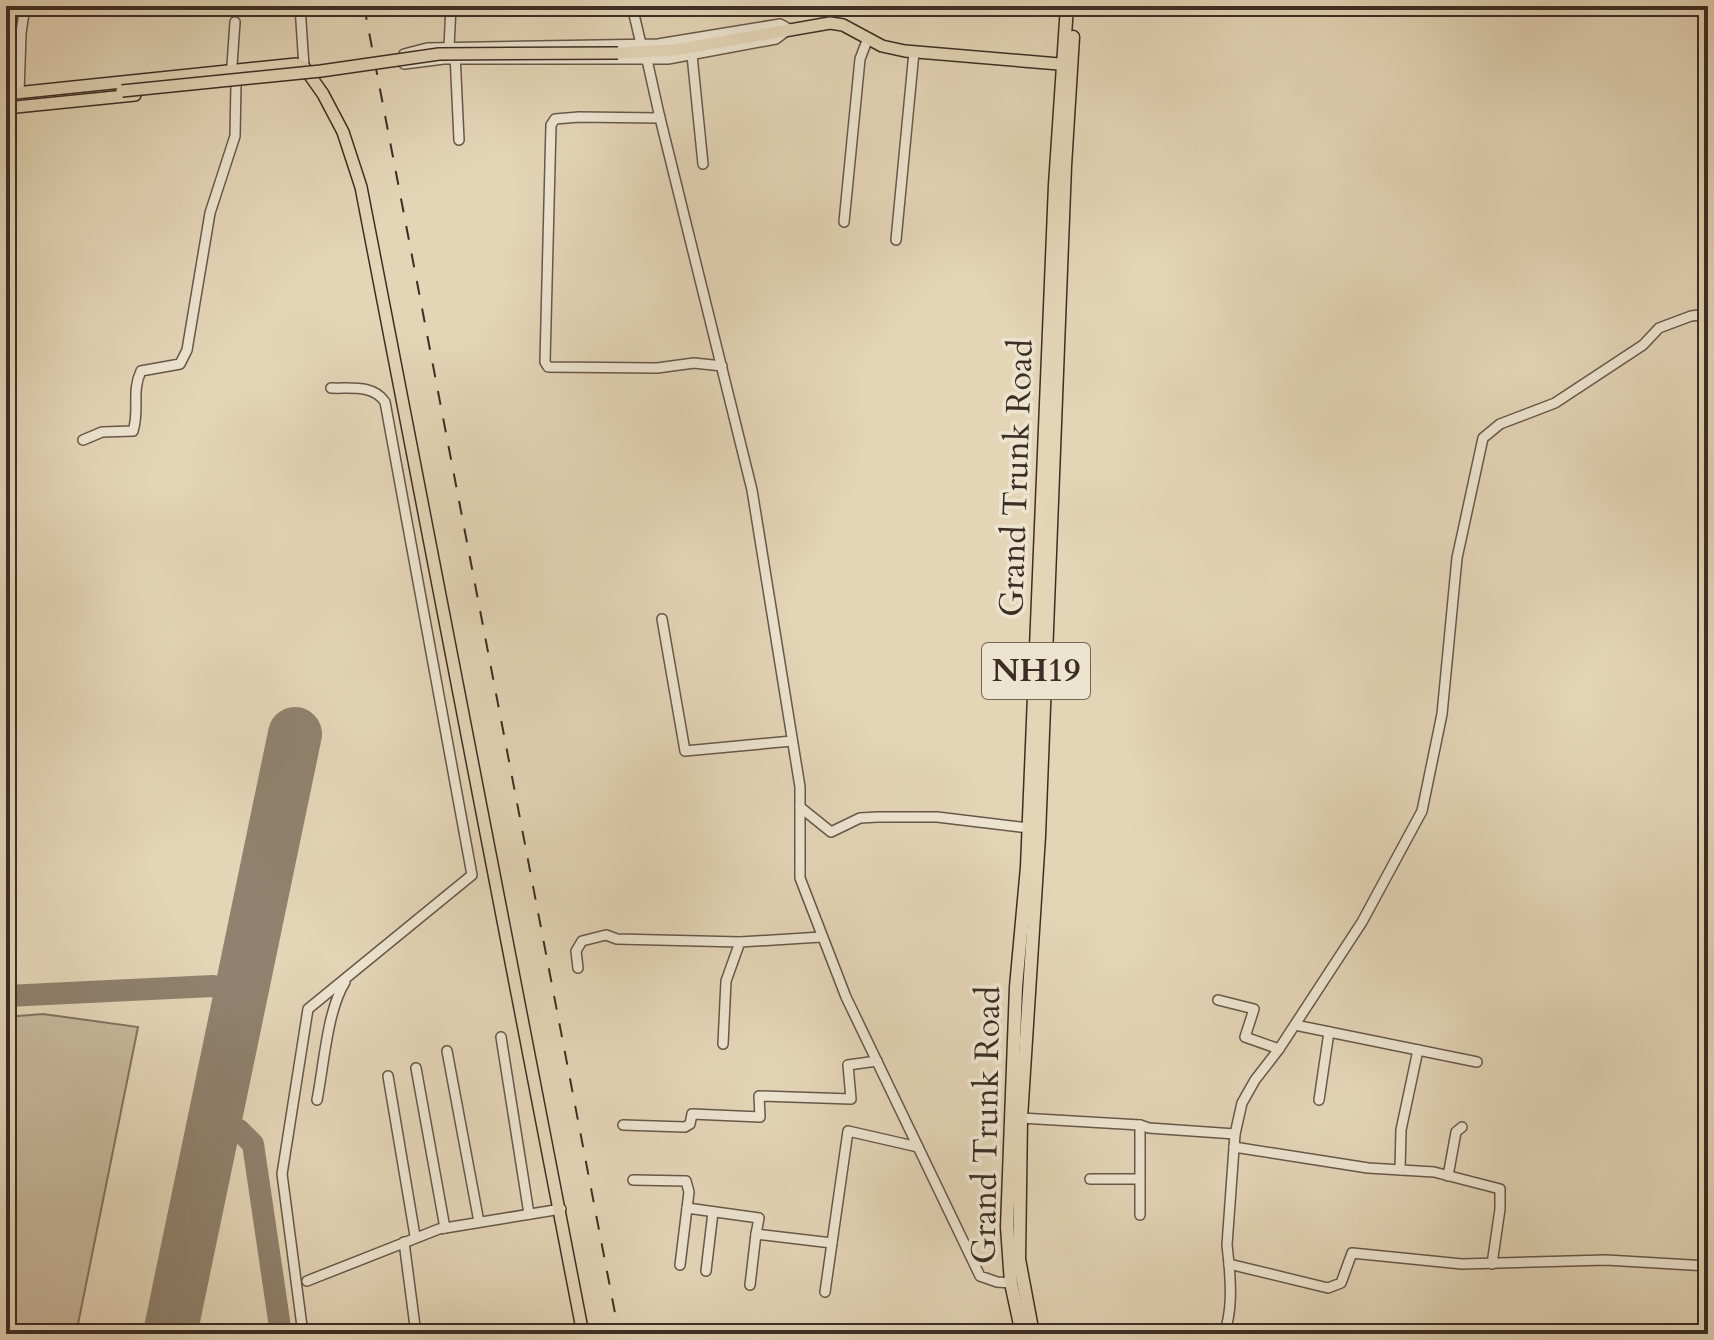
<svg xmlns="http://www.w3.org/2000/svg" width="1714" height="1340" font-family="Cardo,serif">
  <rect width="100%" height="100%" fill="#e4d5b7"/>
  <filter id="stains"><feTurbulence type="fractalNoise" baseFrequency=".0025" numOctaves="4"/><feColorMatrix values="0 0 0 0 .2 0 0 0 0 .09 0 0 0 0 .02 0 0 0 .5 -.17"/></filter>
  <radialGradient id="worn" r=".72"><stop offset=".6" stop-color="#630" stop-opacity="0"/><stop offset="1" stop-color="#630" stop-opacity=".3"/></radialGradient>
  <polygon fill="#c8b99e" stroke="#827462" stroke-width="2" points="43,1014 138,1027 76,1334 6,1334 6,1017"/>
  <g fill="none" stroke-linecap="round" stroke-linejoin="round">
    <g stroke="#90826e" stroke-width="22">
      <polyline points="6,996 213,986 239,992"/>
      <path d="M 206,1154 C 211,1137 220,1126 239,1130 L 253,1144 L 281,1334"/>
    </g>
    <polyline stroke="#90826e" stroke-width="54" points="170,1334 295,734"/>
    <g stroke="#67584a" stroke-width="12">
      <g id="minor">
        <polyline points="300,6 304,67"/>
        <polyline points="632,6 641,44"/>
        <polygon points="780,24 789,29 776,39 668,59 444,59 404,64 402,61 404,54 427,48 658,44"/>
        <polyline points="449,47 451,6"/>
        <polyline points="455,54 459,140"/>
        <polyline points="692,55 703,164"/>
        <polyline points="647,60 660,118 579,117 555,119 551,125 545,362 548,367 657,368 694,363 722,366"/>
        <polyline points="19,93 21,33 25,6"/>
        <polyline points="660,118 752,490 800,787 800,878 846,997 980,1276 997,1282 1011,1283"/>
        <polyline points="844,222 860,59 868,38"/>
        <polyline points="896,240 914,52"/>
        <polyline points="1708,314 1691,316 1659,328 1643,345 1555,403 1500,424 1483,438 1457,558 1442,714 1422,811 1362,922 1279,1049 1255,1080 1242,1103 1235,1134 1227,1245 1229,1264 1328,1288 1341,1283 1352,1253 1462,1264 1606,1260 1708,1266"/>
        <path d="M 83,440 L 102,432 L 133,431 C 140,410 131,392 141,371 L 180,364 L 187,350 L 210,213 L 235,136 L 236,84 L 232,65 L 235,22"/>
        <polyline points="662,619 685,751 792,741"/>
        <polyline points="800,807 831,832 860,818 878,817 937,817 1029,828"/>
        <polyline points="578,968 576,951 582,941 606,935 617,939 740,942"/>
        <polyline points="1218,1000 1254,1009 1245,1037 1279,1049"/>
        <polyline points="1295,1025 1477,1062"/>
        <polyline points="501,1037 529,1214"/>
        <polyline points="723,1044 726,981 740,942 821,937"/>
        <polyline points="447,1051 479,1222"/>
        <polyline points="416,1068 445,1228"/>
        <polyline points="388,1076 415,1236"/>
        <path d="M 317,1100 C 324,1065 327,1011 345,982"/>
        <polyline points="1319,1100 1329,1032"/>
        <polyline points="1021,1118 1140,1125 1149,1128 1235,1134"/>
        <polyline points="623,1125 685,1127 690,1124 692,1114 760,1117 759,1096 851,1099 848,1065 877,1061"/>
        <polyline points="1234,1147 1368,1168 1434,1172 1500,1189 1500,1209 1492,1264"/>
        <polyline points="1400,1170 1401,1130 1418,1050"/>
        <polyline points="1448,1176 1456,1132 1462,1127"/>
        <polyline points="1090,1179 1138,1179"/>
        <polyline points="633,1180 686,1181 689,1192 687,1208"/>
        <polyline points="1140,1215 1140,1125"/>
        <polyline points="404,1242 416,1334"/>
        <polyline points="680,1265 687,1208 759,1218 756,1234"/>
        <polyline points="706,1271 713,1212"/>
        <polyline points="307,1281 439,1229 561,1209"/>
        <polyline points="750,1285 756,1234 832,1243"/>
        <polyline points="825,1292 848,1131 918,1147"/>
        <path d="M 303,1334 L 282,1174 L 308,1009 L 472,875 L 385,402 C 373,384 350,389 331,388"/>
        <path d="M 1224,1334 C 1232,1312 1231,1287 1229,1264"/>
        <polyline points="1663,1334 1663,1331 1676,1334"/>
      </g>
    </g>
    <g stroke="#3d2e25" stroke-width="14">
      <g id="major">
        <polyline points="618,53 675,50 830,23 843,25 882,46 905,51 1071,65"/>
        <polyline points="6,94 296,64 304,67 323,94 343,132 361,187 583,1334"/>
        <polyline points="6,108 135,95"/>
      </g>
    </g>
    <g stroke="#3d2e25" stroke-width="15">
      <g id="highway">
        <polyline points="1022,1334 1011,1283 1007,1227 1016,987 1027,867 1055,185 1067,6"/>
        <polyline points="1033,1334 1019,1259 1021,1118 1039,836 1065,166 1073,37"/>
      </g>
    </g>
    <use href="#minor" stroke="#ede4d0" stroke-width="9"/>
    <use href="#major" stroke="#e4d5b7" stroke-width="11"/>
    <use href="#highway" stroke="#e4d5b7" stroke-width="12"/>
    <polyline stroke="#3d2e25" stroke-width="2" stroke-dasharray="14 14" stroke-linecap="butt" points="364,6 619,1334"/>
    <g stroke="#3d2e25" stroke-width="14" stroke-linecap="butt">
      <polyline id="major-bridge" points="122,91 321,71 439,54 618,53"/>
    </g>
    <use href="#major-bridge" stroke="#e4d5b7" stroke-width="11"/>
  </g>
  <g text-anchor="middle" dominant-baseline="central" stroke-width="7" stroke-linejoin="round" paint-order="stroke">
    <rect fill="#ede4d0" stroke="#726558" stroke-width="2" x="982" y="643" width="108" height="56" rx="6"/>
    <g font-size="32" font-weight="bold" fill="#3d2e25">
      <text x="1036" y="671">NH19</text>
    </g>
    <g font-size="34" fill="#3d2e25" stroke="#ede4d0">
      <text transform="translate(1016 478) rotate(-88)">Grand Trunk Road</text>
      <text transform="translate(986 1125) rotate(-89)">Grand Trunk Road</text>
    </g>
  </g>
  <rect width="1714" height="1340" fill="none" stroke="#e4d5b7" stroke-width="32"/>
  <rect x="8" y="8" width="1698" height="1324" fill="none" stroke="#3d2e25" stroke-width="4"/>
  <rect x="16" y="16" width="1682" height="1308" fill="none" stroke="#3d2e25" stroke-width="2"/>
  <rect width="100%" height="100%" filter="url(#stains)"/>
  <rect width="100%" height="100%" fill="url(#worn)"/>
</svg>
